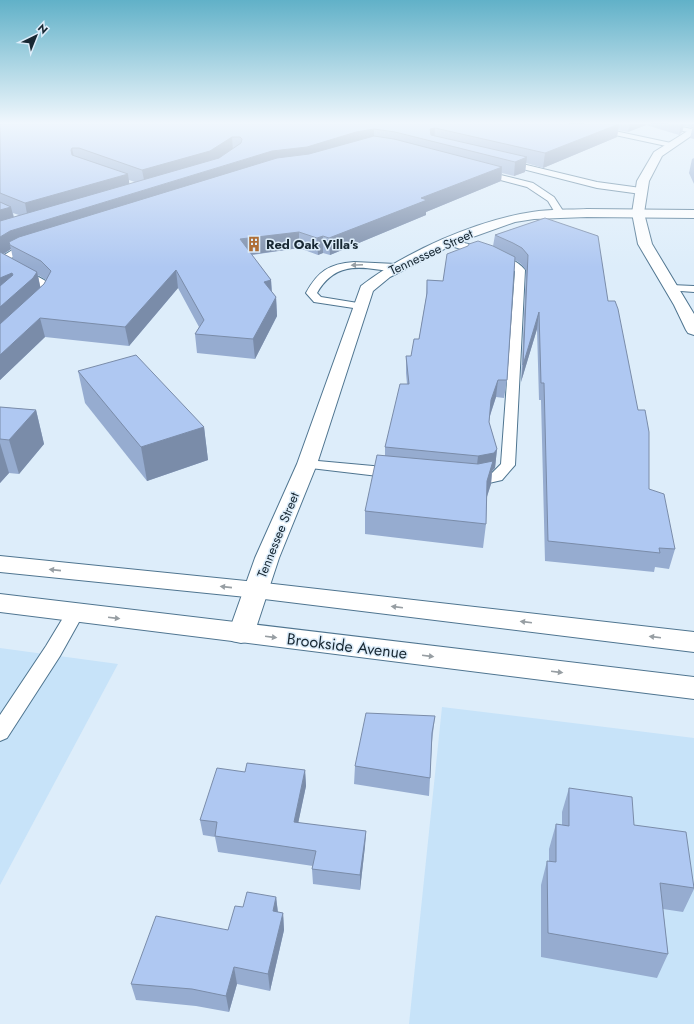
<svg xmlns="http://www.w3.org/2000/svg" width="694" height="1024" font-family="Jost,sans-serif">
  <rect width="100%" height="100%" fill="#ddedfa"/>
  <g fill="#c7e3f9">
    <polygon points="0,648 118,664 0,885"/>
    <polygon points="442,707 694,738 694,1024 409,1024"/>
  </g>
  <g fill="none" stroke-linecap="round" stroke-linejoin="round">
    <g stroke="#4f7590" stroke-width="2">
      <g id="service">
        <polygon points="569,124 582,124 671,143 675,145 671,147 573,126"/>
        <polygon points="651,124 666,124 692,129 694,129 694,133 655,126"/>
        <polygon points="503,160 506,160 597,182 641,188 645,191 641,194 597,188 503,164"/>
        <polygon points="477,170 480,170 533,183 554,197 565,214 560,217 557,216 548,201 527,187 477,174"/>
        <path d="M 448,239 C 469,244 512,253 525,270 L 515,465 L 502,480 L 476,486 L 465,484 L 462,481 L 465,478 L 492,473 L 501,464 L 515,271 L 492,259 L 445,244 L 443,242 L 445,240 Z"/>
        <polygon points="31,244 36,247 34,249 11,258 13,263 44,280 54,288 46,303 42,304 36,301 43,289 4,267 1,257 14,249"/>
        <path d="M 354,262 L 396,264 L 401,267 C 389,281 343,247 317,293 L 321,297 L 364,304 L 366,306 L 364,308 L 360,309 L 314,302 L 306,293 C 318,271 329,264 354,262 Z"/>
        <polygon points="671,285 694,286 694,292 667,290 666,288 667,286"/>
        <polygon points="307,460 395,468 400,470 403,473 400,476 395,478 302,467 300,464 302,461"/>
        <polygon points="75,607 81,608 84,613 60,656 7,738 0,741 0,715 46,646 69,608"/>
      </g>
    </g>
    <g stroke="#4f7590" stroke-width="2">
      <path id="minor" d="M 587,209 L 694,210 L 694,218 L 587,217 L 534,219 L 515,222 L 456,243 L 390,277 L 373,291 L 317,464 L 279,558 L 254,634 L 250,641 L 241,643 L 232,641 L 228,634 L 255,558 L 297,464 L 361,286 C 405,252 477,220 532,212 C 550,209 569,210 587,209 Z"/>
    </g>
    <g stroke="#4f7590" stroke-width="2">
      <g id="secondary">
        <polygon points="694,127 694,134 662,156 649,181 644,213 652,244 694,314 694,335 688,333 686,330 674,305 638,244 632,213 637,181 654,152"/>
        <polygon points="0,556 256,582 694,632 694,652 256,598 0,572"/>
        <polygon points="0,594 694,677 694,699 0,612"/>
      </g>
    </g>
    <use href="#service" fill="#fff" fill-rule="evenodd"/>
    <use href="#minor" fill="#fff" fill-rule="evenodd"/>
    <use href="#secondary" fill="#fff" fill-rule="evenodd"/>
  </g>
  <g fill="#96acd0" fill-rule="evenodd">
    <path d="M 0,124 L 694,124 L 694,139 L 690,138 L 693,126 L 691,127 L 684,126 L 682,132 L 679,135 L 646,125 L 628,132 L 618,130 L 617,137 L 543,168 L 526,163 L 525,172 L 514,176 L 502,173 L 501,181 L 426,212 L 426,215 L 330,255 L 323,253 L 318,255 L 299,248 L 252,255 L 271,280 L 272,292 L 276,297 L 277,316 L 255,359 L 197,353 L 195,334 L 199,327 L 178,288 L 129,346 L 45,337 L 0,380 ZM 129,180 L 135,182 L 129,184 ZM 13,213 L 19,215 L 14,217 ZM 11,249 L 13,259 L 4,254 ZM 38,275 L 46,280 L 44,284 L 40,287 Z"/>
    <polygon points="694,158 694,184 689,173 692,159"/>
    <polygon points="545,218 608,301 649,489 675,549 669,569 655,567 654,572 545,561 541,400 539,400 537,329 521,382 526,270 520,263 515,260 507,380 504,398 496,397 490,416 489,422 497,449 495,468 492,471 491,484 487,497 486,524 483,548 365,534 365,511 385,455 385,447 407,384 406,373 406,356 411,356 419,339 426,298 427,280 443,281 493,246 495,235"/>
    <polygon points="78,371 204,427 208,460 147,481 85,403"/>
    <polygon points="0,407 36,410 44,444 19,474 9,473 0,483"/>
    <polygon points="435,716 432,742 429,796 354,784 355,766"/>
    <polygon points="305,770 306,786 298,823 366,831 365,846 360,890 313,884 312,869 313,866 218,852 215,837 203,835 200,820 245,772"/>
    <polygon points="569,788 634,825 694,886 694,889 683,912 663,909 668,954 657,978 541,957 541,885 547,861 549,861 549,849 556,824 562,825 562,812"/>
    <polygon points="276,897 278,912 283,913 284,930 270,991 237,984 229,1012 196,1006 136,1000 131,984 228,930 243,907"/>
  </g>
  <g fill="#7a8ca9">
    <polygon points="619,124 617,137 543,168 545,153"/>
    <polygon points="630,124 646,124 646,125 628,132"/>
    <polygon points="681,124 684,124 682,132 679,135"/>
    <polygon points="692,124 694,124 694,125 691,127"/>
    <polygon points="435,128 434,142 430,141 430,129"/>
    <polygon points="374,129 374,143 9,242 11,249 0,256 0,237 10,231 272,151 356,132"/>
    <polygon points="232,137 233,151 211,166 145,185 142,170"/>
    <polygon points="72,148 75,162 74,164 71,150"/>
    <polygon points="527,157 525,172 514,176 515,162"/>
    <polygon points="502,167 501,181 426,212 426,215 330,255 329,238 421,198"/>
    <polygon points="128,174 130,189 28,219 25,203"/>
    <polygon points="11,207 15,223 0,228 0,210"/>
    <polygon points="299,232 299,248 241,256 240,239"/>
    <polygon points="323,236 323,253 318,255 317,238"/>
    <polygon points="176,270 178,288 129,346 125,327"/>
    <polygon points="37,272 41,290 0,331 0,307"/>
    <polygon points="12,273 16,291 0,298 0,278"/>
    <polygon points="271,280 272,299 264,282"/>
    <polygon points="276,297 277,316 255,359 253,339"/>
    <polygon points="539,312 537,329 521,382 523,365"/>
    <polygon points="40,318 45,337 0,380 0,355"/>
    <polygon points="498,380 496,397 489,418 491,400"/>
    <polygon points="36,410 44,444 19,474 9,440"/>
    <polygon points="204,427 208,460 147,481 141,447"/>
    <polygon points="0,443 9,473 0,483"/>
    <polygon points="497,449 495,468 492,471 491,484 484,505 476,474 478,456"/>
    <polygon points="305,770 306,786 295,838 294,822"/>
    <polygon points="366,831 365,846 360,890 360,875"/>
    <polygon points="276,897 278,914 273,911"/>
    <polygon points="283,913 284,930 270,991 268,974"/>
    <polygon points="234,967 237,984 229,1012 226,996"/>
  </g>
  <g fill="#afc8f2" stroke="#7a8ca9">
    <polygon points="0,124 619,124 545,153 435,128 430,129 431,135 527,157 515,162 395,132 374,129 356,132 307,147 272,151 10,231 0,237 0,221 219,158 241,143 242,139 240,137 232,137 210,151 142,170 79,148 72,148 71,150 72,155 128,174 25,203 0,193"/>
    <polygon points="374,136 394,139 502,167 421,198 427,200 329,238 323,236 317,238 299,232 240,239 271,280 264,282 276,297 253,339 195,334 204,320 176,270 125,327 40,318 0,355 0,324 44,284 51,271 41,261 10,245 9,242 19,237 277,158 309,154"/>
    <polygon points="0,202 11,207 0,210"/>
    <polygon points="545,218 598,236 608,301 615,301 618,309 638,410 645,410 649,432 649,489 664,494 675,549 659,548 660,553 548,541 544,383 541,383 539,312 523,365 528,255 522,248 513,243 495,235"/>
    <polygon points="478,241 493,246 515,257 507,380 498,380 491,400 489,422 497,449 494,453 478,456 385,447 400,384 409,384 406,356 411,356 414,339 419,339 427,293 427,280 443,281 447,254 468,246 469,244"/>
    <polygon points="0,252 37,272 33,278 0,307 0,286 13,275 12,273 0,278"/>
    <polygon points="136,355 204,427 141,447 78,371"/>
    <polygon points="0,407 36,410 9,440 0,439"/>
    <polygon points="377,455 478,464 493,461 487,481 486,524 365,511"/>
    <polygon points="366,713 435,716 432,733 430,778 355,766"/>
    <polygon points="247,763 305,770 294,822 366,831 360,875 312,869 316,851 215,836 217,822 200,820 217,768 245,772"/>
    <polygon points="569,788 632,797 634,825 686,832 694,888 660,883 668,954 548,933 547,861 556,862 556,824 569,826"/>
    <polygon points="247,892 276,897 273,911 283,913 268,974 234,967 226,996 192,989 131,984 156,916 228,930 235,906 243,907"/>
  </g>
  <defs><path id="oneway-solid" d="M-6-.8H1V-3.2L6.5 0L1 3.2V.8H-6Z"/></defs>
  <g fill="#979ea3">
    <use href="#oneway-solid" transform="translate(357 265) rotate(178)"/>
    <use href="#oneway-solid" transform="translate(55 570) rotate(-174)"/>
    <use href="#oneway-solid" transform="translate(226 587) rotate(-174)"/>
    <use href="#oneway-solid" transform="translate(397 607) rotate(-173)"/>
    <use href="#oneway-solid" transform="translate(114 618) rotate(7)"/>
    <use href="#oneway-solid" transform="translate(526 622) rotate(-173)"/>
    <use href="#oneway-solid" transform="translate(271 637) rotate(7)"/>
    <use href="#oneway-solid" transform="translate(655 637) rotate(-173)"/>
    <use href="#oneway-solid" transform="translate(428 656) rotate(7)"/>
    <use href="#oneway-solid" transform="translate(557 672) rotate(7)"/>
  </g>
  <linearGradient id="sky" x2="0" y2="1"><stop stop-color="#61b1c8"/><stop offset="0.46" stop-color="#f0f7fd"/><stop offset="1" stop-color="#f0f7fd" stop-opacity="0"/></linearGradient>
  <rect width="694" height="267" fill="url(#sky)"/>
  <defs>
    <g id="building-bare" transform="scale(1.2)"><path d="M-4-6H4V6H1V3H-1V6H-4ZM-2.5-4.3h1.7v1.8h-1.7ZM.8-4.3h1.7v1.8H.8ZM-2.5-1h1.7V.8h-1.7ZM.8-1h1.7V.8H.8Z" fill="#ae6e36" stroke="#ddedfa" stroke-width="2.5" paint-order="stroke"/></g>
  </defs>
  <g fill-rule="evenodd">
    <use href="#building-bare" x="254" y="244"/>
  </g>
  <g text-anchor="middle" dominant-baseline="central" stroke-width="3" stroke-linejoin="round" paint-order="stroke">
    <g font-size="13" font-weight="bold" fill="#182833" stroke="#ddedfa" text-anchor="start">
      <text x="266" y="244">Red Oak Villa's</text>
    </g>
    <g font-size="13" fill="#182833" stroke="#ddedfa">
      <text transform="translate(431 252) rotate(-25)">Tennessee Street</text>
      <text transform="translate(278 535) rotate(-68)">Tennessee Street</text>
    </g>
    <g font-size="16" fill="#182833" stroke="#ddedfa">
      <text transform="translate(347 646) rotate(7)">Brookside Avenue</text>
    </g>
  </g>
  <g transform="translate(36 36) rotate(43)" stroke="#ddedfa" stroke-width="3" paint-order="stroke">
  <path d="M0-3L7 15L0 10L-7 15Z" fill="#182833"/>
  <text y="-6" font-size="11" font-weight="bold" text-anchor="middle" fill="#182833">N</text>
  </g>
</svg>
